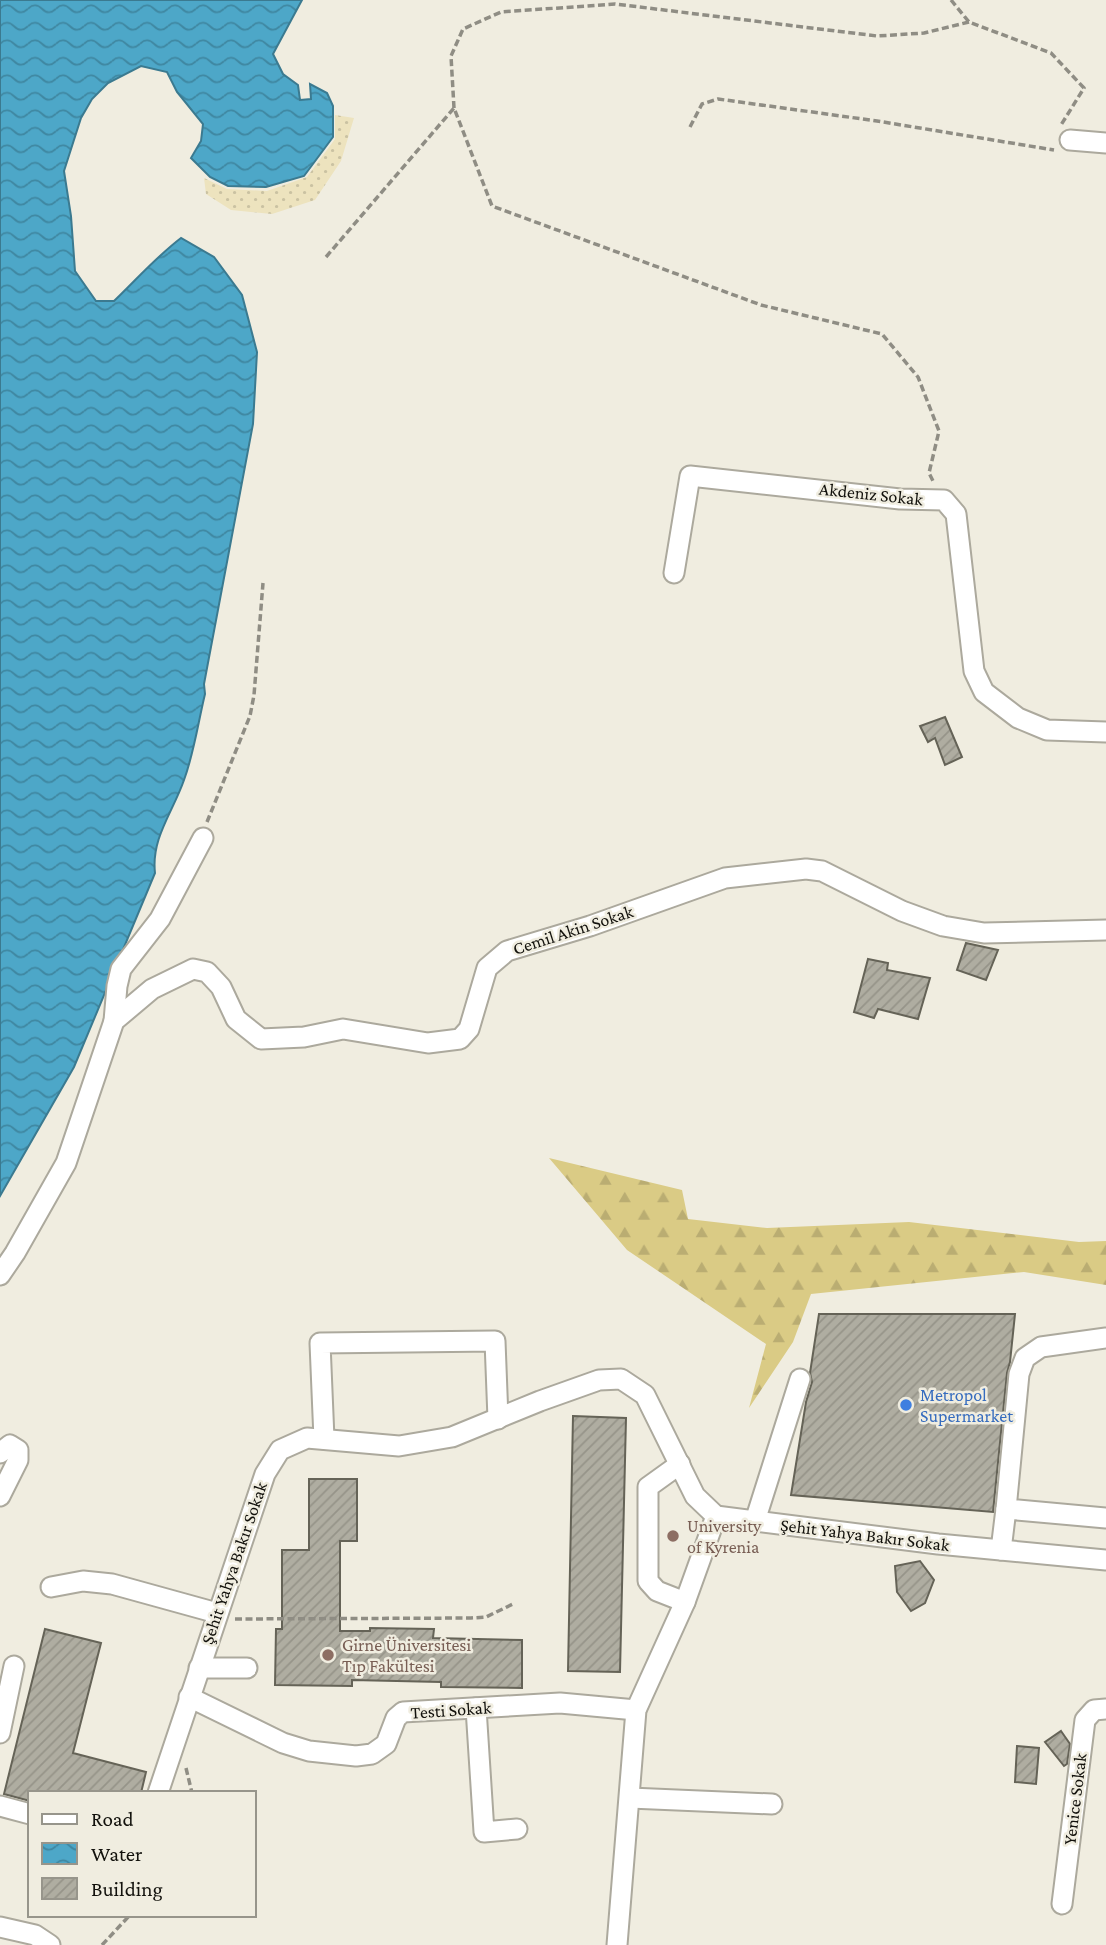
<svg xmlns="http://www.w3.org/2000/svg" width="1106" height="1945" font-family="'Crimson Pro',serif">
  <defs>
    <pattern id="forest-firs" width="22" height="20" patternUnits="userSpaceOnUse" patternTransform="scale(1.75)"><rect width="22" height="20" fill="#dacb85"/><path d="M5 1l3.5 6h-7zM16 11l3.5 6h-7z" fill="#baad72"/></pattern>
    <pattern id="sand-dots" width="8" height="8" patternUnits="userSpaceOnUse" patternTransform="scale(1.75)"><rect width="8" height="8" fill="#ede3be"/><path d="M2 2h.1M6 6h.1" fill="none" stroke="#cac2a2" stroke-width="1.8" stroke-linecap="round"/></pattern>
    <pattern id="water-waves" width="16" height="10" patternUnits="userSpaceOnUse" patternTransform="scale(1.75)"><rect width="16" height="10" fill="#4da7c8"/><path d="M0 5q4-4 8 0t8 0" fill="none" stroke="#3f87a1"/></pattern>
    <pattern id="building-hatch" width="6" height="6" patternUnits="userSpaceOnUse" patternTransform="scale(1.75)"><rect width="6" height="6" fill="#afada1"/><path d="M-1 1l2-2M0 6l6-6M5 7l2-2" fill="none" stroke="#969489"/></pattern>
  </defs>
  <rect width="100%" height="100%" fill="#f0ede0"/>
  <polygon fill="url(#forest-firs)" points="549,1158 682,1190 688,1219 767,1228 909,1222 1079,1242 1106,1241 1106,1285 1024,1272 811,1294 793,1342 749,1408 766,1344 627,1250"/>
  <polygon fill="url(#sand-dots)" points="335,115 354,118 341,161 315,200 272,214 231,210 206,194 204,178 227,189 267,191 307,177 335,139"/>
  <path fill="url(#water-waves)" stroke="#3b7a90" stroke-width="2" d="M 0,0 L 302,0 L 273,54 L 283,74 L 298,85 L 300,100 L 311,99 L 310,84 L 327,93 L 333,106 L 333,137 L 304,176 L 266,187 L 228,186 L 210,177 L 191,158 L 201,141 L 203,124 L 177,92 L 167,72 L 141,66 L 108,83 L 92,99 L 81,118 L 64,171 L 71,216 L 75,271 L 96,301 L 114,301 C 136,280 156,257 181,238 L 214,257 L 242,295 L 257,352 L 253,424 L 204,684 L 205,694 C 198,723 194,753 184,780 C 173,812 151,838 155,873 L 74,1067 L 0,1196 Z"/>
  <g fill="url(#building-hatch)" stroke="#656357" stroke-width="2">
    <polygon points="945,717 962,757 945,765 935,738 928,742 920,726"/>
    <polygon points="966,943 998,950 986,980 957,970"/>
    <polygon points="868,959 888,963 887,970 930,978 918,1019 878,1009 874,1018 854,1012"/>
    <polygon points="819,1314 1015,1314 1010,1362 1007,1373 993,1512 791,1495 806,1402 812,1382 810,1373"/>
    <polygon points="573,1416 626,1418 620,1672 568,1671"/>
    <polygon points="309,1479 357,1479 357,1541 340,1541 340,1631 370,1631 370,1628 434,1629 433,1638 522,1640 522,1688 441,1687 441,1682 352,1680 352,1686 275,1685 276,1629 282,1629 282,1550 309,1550"/>
    <polygon points="920,1561 934,1580 925,1603 911,1611 897,1592 895,1566"/>
    <polygon points="45,1629 101,1643 73,1753 146,1772 141,1793 30,1793 30,1801 4,1794"/>
    <polygon points="1061,1731 1070,1744 1067,1764 1064,1766 1045,1742"/>
    <polygon points="1017,1746 1039,1748 1036,1784 1015,1782"/>
  </g>
  <g fill="none" stroke-linecap="round" stroke-linejoin="round">
    <g stroke="#aca99d" stroke-width="23">
      <g id="minor">
        <polyline points="1070,140 1106,143"/>
        <polyline points="674,573 690,476 900,499 944,500 956,514 974,671 984,692 1018,718 1047,730 1106,732"/>
        <polyline points="114,1021 117,986 121,969 160,919 203,838"/>
        <polyline points="0,1275 15,1253 66,1163 114,1021 152,989 193,969 207,972 221,987 236,1019 261,1039 304,1037 343,1029 428,1043 460,1039 469,1029 487,968 507,951 590,926 725,878 806,869 822,871 902,911 943,926 984,933 1106,930"/>
        <polyline points="1106,1338 1041,1347 1025,1358 1019,1374 1006,1509 1106,1518"/>
        <polyline points="324,1439 320,1343 495,1341 498,1419"/>
        <polyline points="0,1453 10,1445 18,1450 18,1460 0,1496"/>
        <polyline points="680,1464 648,1487 648,1581 657,1591 685,1602"/>
        <polyline points="755,1521 800,1379"/>
        <polyline points="1001,1550 1006,1509"/>
        <polyline points="51,1587 83,1581 112,1584 217,1613"/>
        <polyline points="199,1668 247,1668"/>
        <polyline points="189,1697 283,1743 309,1751 356,1756 372,1754 386,1744 396,1718 403,1712 560,1703 636,1710"/>
        <polyline points="476,1708 484,1832 517,1829"/>
        <polyline points="0,1733 14,1666"/>
        <polyline points="158,1793 265,1474 280,1450 307,1438 399,1446 452,1437 540,1401 599,1380 621,1379 645,1395 695,1496 716,1516 938,1544 1106,1560"/>
        <polyline points="630,1798 772,1804"/>
        <polyline points="0,1806 30,1814"/>
        <polyline points="1062,1904 1085,1720 1094,1710 1106,1709"/>
        <polyline points="0,1927 35,1935 50,1945"/>
        <polyline points="617,1945 636,1710 685,1602 716,1516"/>
      </g>
    </g>
    <g stroke="#8f8d84" stroke-width="3.5" stroke-dasharray="7 3.5" stroke-linecap="butt">
      <polyline points="951,0 969,22 1051,53 1084,88 1061,125"/>
      <polyline points="454,108 451,56 463,29 501,12 615,4 877,36 924,33 969,22"/>
      <polyline points="690,127 702,104 718,99 877,121 1054,150"/>
      <polyline points="326,257 454,108 492,206 761,305 882,334 918,377 939,431 929,473 934,483"/>
      <polyline points="207,822 250,716 254,695 263,583"/>
      <polyline points="235,1619 471,1618 486,1617 513,1604"/>
      <polyline points="186,1768 192,1793"/>
      <polyline points="102,1945 130,1915"/>
    </g>
    <use href="#minor" stroke="#fff" stroke-width="19"/>
  </g>
  <circle fill="#3f7fe0" stroke="#f0ede0" stroke-width="2.5" cx="906" cy="1405" r="7"/>
  <g fill="#8d6e63" stroke="#f0ede0" stroke-width="2.5">
    <circle cx="673" cy="1536" r="7"/>
    <circle cx="328" cy="1655" r="7"/>
  </g>
  <g text-anchor="middle" dominant-baseline="central" stroke-width="5" stroke-linejoin="round" paint-order="stroke">
    <g font-size="18" fill="#12110c" stroke="#f0ede0">
      <text transform="translate(871 494) rotate(6)">Akdeniz Sokak</text>
      <text transform="translate(573 930) rotate(-18)">Cemil Akin Sokak</text>
      <text transform="translate(865 1535) rotate(7)">Şehit Yahya Bakır Sokak</text>
      <text transform="translate(234 1563) rotate(-71)">Şehit Yahya Bakır Sokak</text>
      <text transform="translate(451 1710) rotate(-4)">Testi Sokak</text>
      <text transform="translate(1075 1799) rotate(-83)">Yenice Sokak</text>
    </g>
    <g font-size="18" fill="#366cbe" stroke="#f0ede0" text-anchor="start">
      <text x="920" y="1395">Metropol<tspan x="920" dy="21">Supermarket</tspan></text>
    </g>
    <g font-size="18" fill="#785e54" stroke="#f0ede0" text-anchor="start">
      <text x="687" y="1526">University<tspan x="687" dy="21">of Kyrenia</tspan></text>
      <text x="342" y="1645">Girne Üniversitesi<tspan x="342" dy="21">Tıp Fakültesi</tspan></text>
    </g>
  </g>
  <rect x="28" y="1791" width="228" height="126" fill="#f0ede0" stroke="#97958b" stroke-width="2"/>
  <rect x="42" y="1814" width="35" height="10" fill="#ffffff" stroke="#97958b" stroke-width="2"/>
  <text x="91" y="1826" font-size="21" fill="#12110c">Road</text>
  <rect x="42" y="1843" width="35" height="21" fill="url(#water-waves)" stroke="#97958b" stroke-width="2"/>
  <text x="91" y="1861" font-size="21" fill="#12110c">Water</text>
  <rect x="42" y="1878" width="35" height="21" fill="url(#building-hatch)" stroke="#97958b" stroke-width="2"/>
  <text x="91" y="1896" font-size="21" fill="#12110c">Building</text>
</svg>
